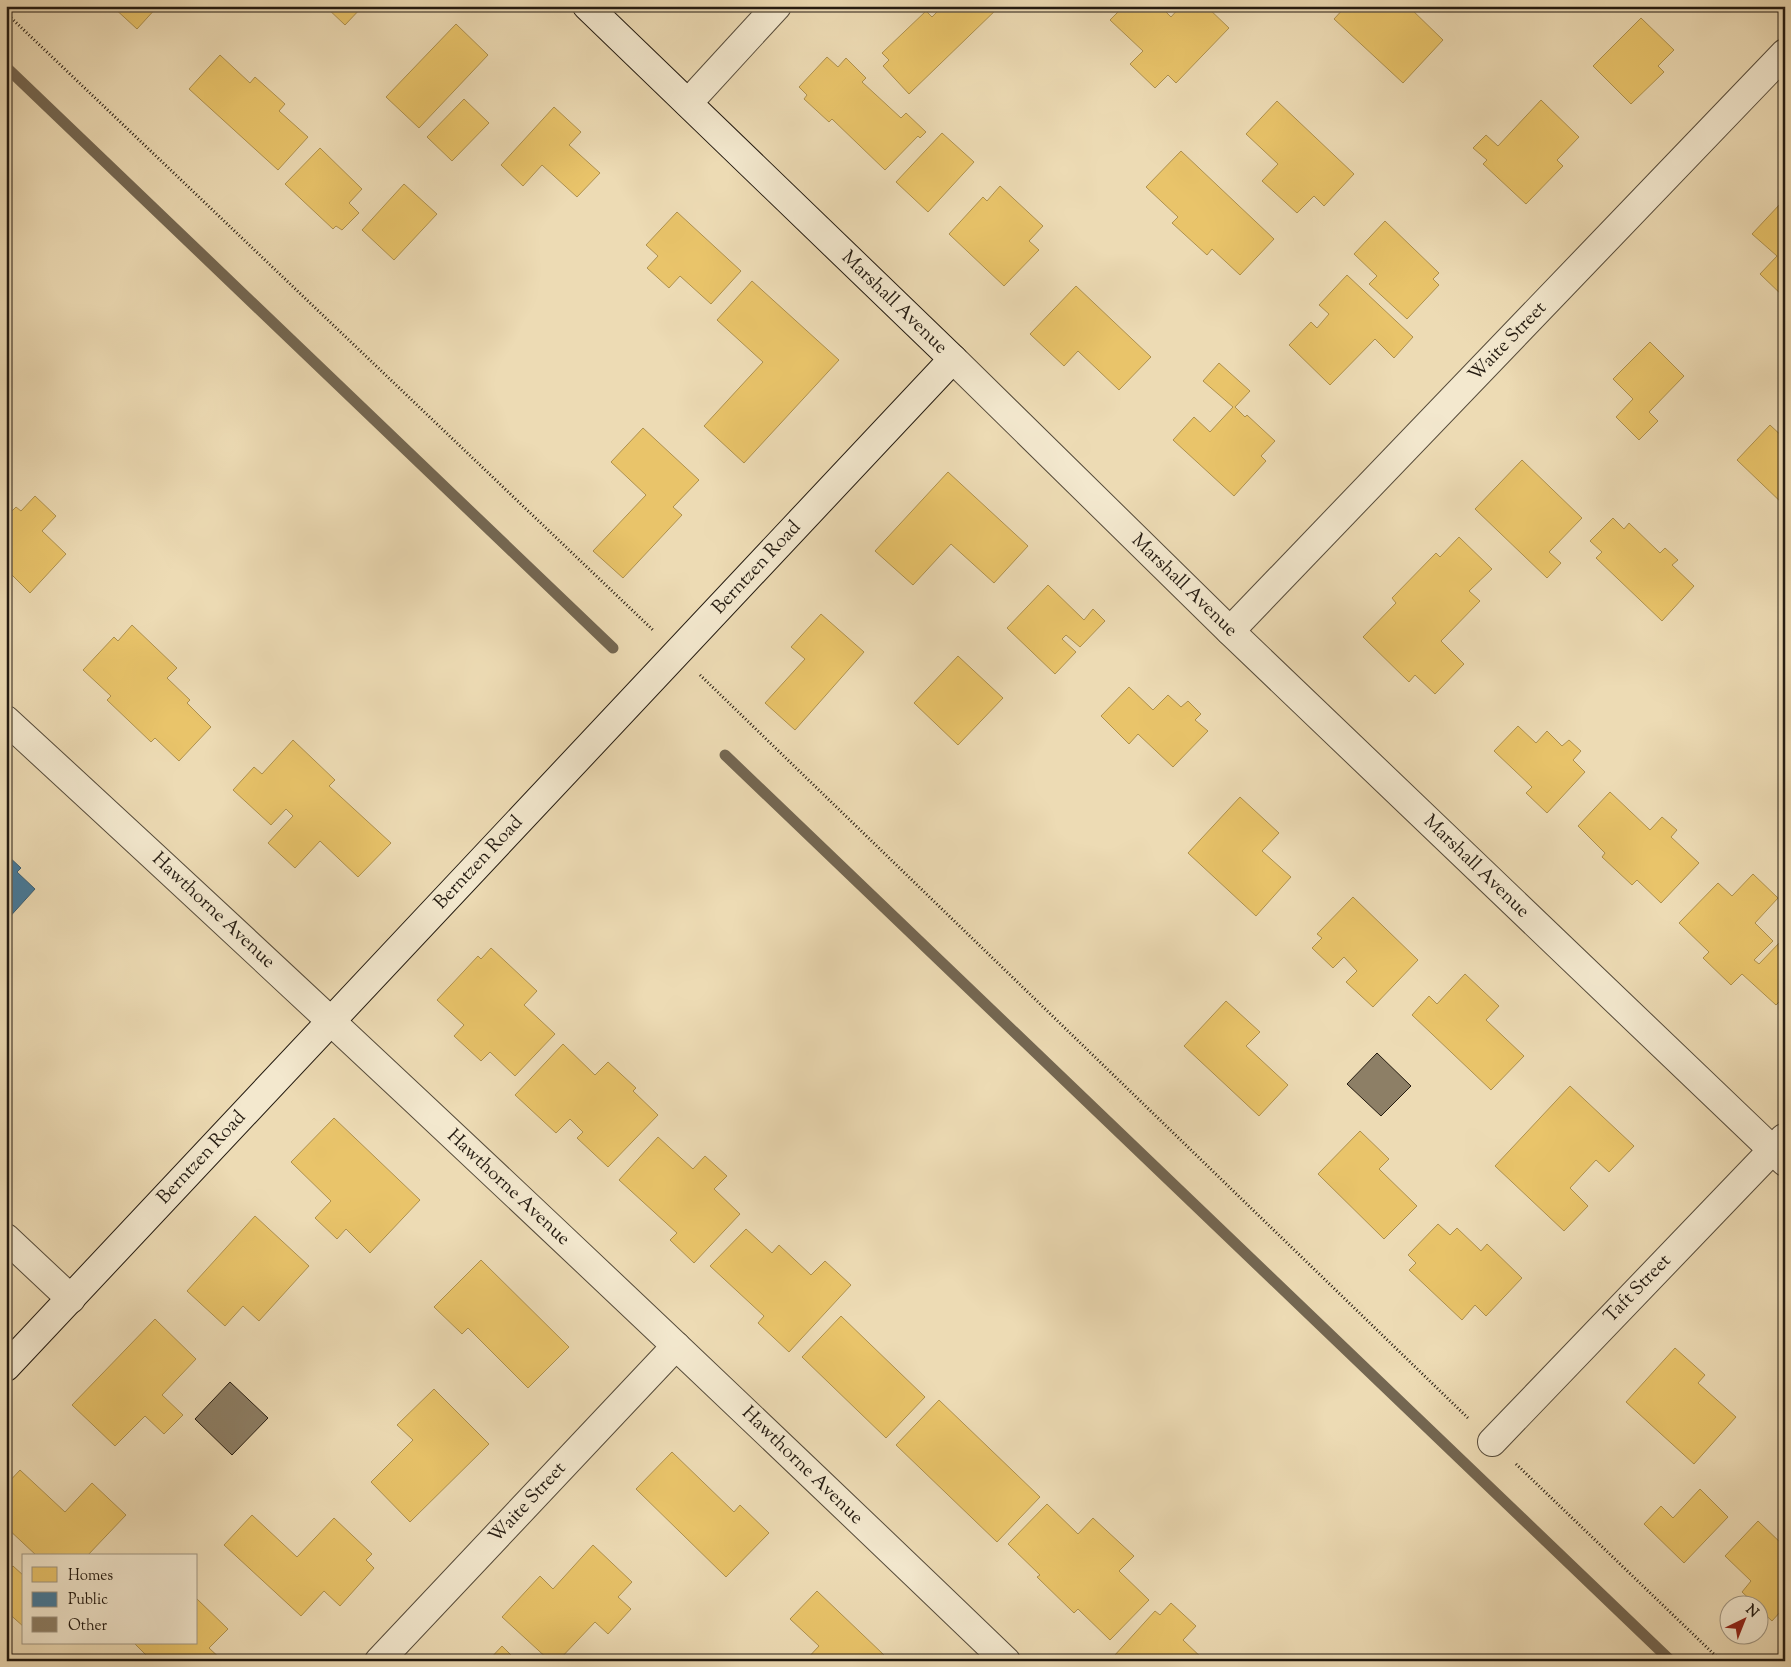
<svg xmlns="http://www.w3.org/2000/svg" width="1791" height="1667" font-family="'Sorts Mill Goudy',serif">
  <rect width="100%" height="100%" fill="#eddbb4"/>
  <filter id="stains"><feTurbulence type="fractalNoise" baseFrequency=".004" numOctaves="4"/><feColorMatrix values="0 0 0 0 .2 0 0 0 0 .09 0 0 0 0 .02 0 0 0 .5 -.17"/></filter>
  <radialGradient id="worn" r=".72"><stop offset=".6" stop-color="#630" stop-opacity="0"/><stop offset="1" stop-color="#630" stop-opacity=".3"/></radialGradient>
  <g fill="#e9c46a" stroke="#ae914f">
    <polygon points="112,6 158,6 137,29"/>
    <polygon points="325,6 363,6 345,25"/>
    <polygon points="943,6 1000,6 909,94 883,66 889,60 882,53 926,11 932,17"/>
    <polygon points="1124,6 1160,6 1171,17 1181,6 1206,6 1229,28 1176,83 1168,75 1155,88 1130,64 1143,51 1110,20"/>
    <polygon points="1346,6 1395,6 1398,9 1401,6 1408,6 1443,40 1403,83 1334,19"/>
    <polygon points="1641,18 1674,50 1658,66 1664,72 1631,104 1593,66"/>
    <polygon points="456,24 488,55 419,128 386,97"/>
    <polygon points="220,55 250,83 255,77 285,104 279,111 308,137 278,170 189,89"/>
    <polygon points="827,57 838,67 846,58 866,78 862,82 901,118 906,113 926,132 920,138 918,136 885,170 832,119 829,122 804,99 807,95 799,87"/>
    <polygon points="464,99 489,123 452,161 427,137"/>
    <polygon points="1541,100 1579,137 1557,160 1563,166 1526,204 1483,164 1487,160 1473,148 1486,135 1498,146"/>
    <polygon points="1277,101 1354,174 1324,206 1314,196 1297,213 1262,181 1278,164 1246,134"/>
    <polygon points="554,107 581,132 569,145 600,173 577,197 542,165 523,186 501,165"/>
    <polygon points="942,133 974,162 928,212 896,182"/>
    <polygon points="320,148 362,189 349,203 359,213 342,230 336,226 333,229 285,184"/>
    <polygon points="1181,151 1274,239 1240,275 1212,249 1207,255 1172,223 1178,217 1146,187"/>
    <polygon points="404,184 437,214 394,260 362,230"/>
    <polygon points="1000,186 1043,226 1029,241 1039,250 1004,286 949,234 983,197 987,201"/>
    <polygon points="1781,203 1785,206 1785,298 1760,274 1777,256 1752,234"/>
    <polygon points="677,212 741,271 711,304 680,276 669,288 647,268 658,256 646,245"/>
    <polygon points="1385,221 1439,273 1433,279 1439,285 1407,319 1369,284 1377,276 1354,254"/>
    <polygon points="1347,275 1413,337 1394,358 1375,339 1330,385 1289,345 1311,322 1317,328 1329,314 1319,305"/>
    <polygon points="752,281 839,360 744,463 704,426 763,362 717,320"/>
    <polygon points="1076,286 1151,357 1119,390 1078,351 1064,366 1030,334"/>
    <polygon points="1650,342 1684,376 1649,412 1658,421 1639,440 1616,417 1633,399 1613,379"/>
    <polygon points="1219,363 1250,391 1235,407 1245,417 1247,415 1275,441 1261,456 1266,461 1234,496 1173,440 1194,417 1210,432 1233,407 1203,381"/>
    <polygon points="1770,425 1785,439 1785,506 1737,460"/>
    <polygon points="643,428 699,480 673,507 682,515 623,578 593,551 646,495 611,462"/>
    <polygon points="1522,460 1582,518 1549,552 1561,563 1547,578 1475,509"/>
    <polygon points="948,472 1028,546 994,583 951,544 913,585 875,551"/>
    <polygon points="35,496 56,516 42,531 66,554 30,593 9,572 6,574 6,511 9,514 16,507 21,511"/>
    <polygon points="1613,518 1624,529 1629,523 1660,553 1665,548 1678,560 1672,565 1694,586 1662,621 1596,558 1602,552 1590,541"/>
    <polygon points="1459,537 1492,569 1469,591 1480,601 1441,641 1464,664 1435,694 1415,675 1409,682 1363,637 1396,603 1392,598 1436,553 1440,557"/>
    <polygon points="1048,585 1084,620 1093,609 1105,621 1080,647 1066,635 1062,639 1076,652 1055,674 1007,628"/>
    <polygon points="821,614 864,652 795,730 765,703 805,659 791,647"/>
    <polygon points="132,625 177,668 167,678 190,700 187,703 211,727 179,761 155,738 151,742 107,700 111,696 83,670 114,637 118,641"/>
    <polygon points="958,656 1003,698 958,745 914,703"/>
    <polygon points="1129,687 1153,710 1168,695 1181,707 1188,701 1201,714 1195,720 1208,731 1173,767 1138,734 1129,744 1101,716"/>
    <polygon points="1518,726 1536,743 1547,731 1562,746 1569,740 1581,751 1573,760 1585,772 1547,813 1526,793 1532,787 1494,751"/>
    <polygon points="293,740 335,780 329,786 391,843 358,877 320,841 295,868 268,843 293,816 286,809 271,825 233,790 254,767 262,774"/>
    <polygon points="1610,792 1650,830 1662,817 1677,830 1671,837 1699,863 1661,903 1637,880 1632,885 1602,857 1605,853 1578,826"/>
    <polygon points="1240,797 1279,833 1262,851 1291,877 1256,916 1188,853"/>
    <polygon points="1753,874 1778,898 1755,923 1773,941 1754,960 1759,964 1781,941 1785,945 1785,996 1776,1005 1742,974 1731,985 1703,958 1709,952 1679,923 1718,883 1732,896"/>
    <polygon points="1353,897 1418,960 1373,1007 1346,982 1357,971 1344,957 1333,968 1312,948 1322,938 1317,934"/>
    <polygon points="491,948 537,991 524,1005 555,1034 515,1076 490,1052 481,1061 454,1036 464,1025 437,1000 478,956 481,959"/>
    <polygon points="1465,974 1499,1006 1486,1020 1524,1056 1491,1090 1412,1015 1429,996 1437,1004"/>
    <polygon points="1226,1001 1260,1032 1246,1046 1288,1085 1259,1116 1184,1046"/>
    <polygon points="563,1044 595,1075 608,1062 636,1088 633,1091 658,1115 608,1167 577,1138 583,1132 570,1119 556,1133 515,1095"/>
    <polygon points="1570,1086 1634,1146 1609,1172 1596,1160 1570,1188 1588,1206 1564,1231 1495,1166"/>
    <polygon points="334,1118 420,1200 370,1253 346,1229 337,1239 315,1218 331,1201 291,1162"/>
    <polygon points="1360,1131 1389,1159 1379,1169 1417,1206 1384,1239 1318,1174"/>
    <polygon points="658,1137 693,1169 705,1156 727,1176 714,1189 740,1214 694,1263 670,1240 677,1233 619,1180"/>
    <polygon points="255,1216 309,1266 259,1321 243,1306 225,1326 187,1291"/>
    <polygon points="1438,1224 1450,1235 1457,1228 1481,1251 1487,1244 1522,1278 1486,1316 1475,1305 1462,1320 1409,1270 1416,1263 1408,1255"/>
    <polygon points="746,1229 772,1253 779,1245 811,1275 825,1261 851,1285 789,1352 758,1323 764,1316 710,1266"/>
    <polygon points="481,1260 569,1347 528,1388 468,1328 462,1334 434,1307"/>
    <polygon points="841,1316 925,1397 886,1438 802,1357"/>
    <polygon points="155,1319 196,1359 162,1395 183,1415 164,1434 145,1416 115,1446 72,1405"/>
    <polygon points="1675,1348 1705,1375 1698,1383 1736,1417 1694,1464 1626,1402"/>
    <polygon points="434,1389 489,1444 410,1522 371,1482 413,1440 397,1425"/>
    <polygon points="939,1400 1040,1497 997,1542 896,1445"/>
    <polygon points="672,1452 734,1512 740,1505 769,1533 726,1577 636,1489"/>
    <polygon points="20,1470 65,1512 92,1483 126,1515 87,1556 37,1556 6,1527 6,1485"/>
    <polygon points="1700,1489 1728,1517 1684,1563 1644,1524 1661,1506 1673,1518"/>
    <polygon points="1047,1504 1078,1534 1093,1518 1134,1556 1119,1571 1149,1600 1110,1640 1078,1609 1074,1613 1037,1577 1040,1575 1008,1544"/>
    <polygon points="252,1515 297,1557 334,1518 372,1554 366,1560 374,1568 340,1606 324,1591 301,1616 224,1545"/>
    <polygon points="1758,1521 1785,1547 1785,1614 1781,1611 1772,1621 1758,1608 1758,1604 1755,1604 1742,1592 1751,1581 1725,1556"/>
    <polygon points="593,1545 632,1582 618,1597 631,1609 608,1634 595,1622 558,1661 550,1661 502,1617 540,1576 553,1589"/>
    <polygon points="13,1566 24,1576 24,1627 6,1611 6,1573"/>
    <polygon points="817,1591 884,1655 878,1661 805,1661 819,1646 790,1619"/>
    <polygon points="196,1598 228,1629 209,1648 223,1661 152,1661 134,1643 196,1643"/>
    <polygon points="1171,1603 1196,1626 1183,1640 1205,1661 1119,1661 1114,1656 1155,1611 1160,1615"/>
    <polygon points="502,1646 517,1661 488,1661"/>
  </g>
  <polygon fill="#457b9d" stroke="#3b5e73" points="6,854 21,868 17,872 35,889 6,921"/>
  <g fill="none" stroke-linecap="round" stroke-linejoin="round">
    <g stroke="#746752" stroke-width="11">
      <polyline points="6,67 613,648"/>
      <polyline points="725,755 1671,1661"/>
    </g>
  </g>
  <g fill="#8d7f66" stroke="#241b11">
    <polygon points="1377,1053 1411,1086 1381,1116 1347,1084"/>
    <polygon points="230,1382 268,1418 232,1455 195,1419"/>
  </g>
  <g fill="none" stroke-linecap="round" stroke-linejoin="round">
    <g stroke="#564b3a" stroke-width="30">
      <g id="street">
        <polyline points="688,103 777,6"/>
        <polyline points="953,359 1230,631 1785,1162"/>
        <polyline points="1230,631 1785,53"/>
        <path d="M 6,720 C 343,1030 676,1344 1006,1661"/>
        <polyline points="6,1238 71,1299"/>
        <polyline points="1492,1442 1784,1138"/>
        <polyline points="379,1661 676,1346"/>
      </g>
    </g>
    <g stroke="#241b11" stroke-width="30">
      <polyline id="secondary" points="6,1367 953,359 587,6"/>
    </g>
    <g stroke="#241b11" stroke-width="3" stroke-dasharray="1 2.5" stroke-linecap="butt">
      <polyline points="6,13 654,631"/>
      <polyline points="700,675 1468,1418"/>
      <polyline points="1516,1464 1721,1661"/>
    </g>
    <use href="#street" stroke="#f3e8ce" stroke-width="28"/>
    <use href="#secondary" stroke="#f3e8ce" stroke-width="28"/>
  </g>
  <g text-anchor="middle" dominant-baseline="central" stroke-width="5" stroke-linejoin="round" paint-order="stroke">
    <g font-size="19" fill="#241b11" stroke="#f3e8ce">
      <text transform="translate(894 303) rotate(44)">Marshall Avenue</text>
      <text transform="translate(1508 342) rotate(-46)">Waite Street</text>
      <text transform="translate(757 568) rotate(-47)">Berntzen Road</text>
      <text transform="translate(1184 586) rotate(44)">Marshall Avenue</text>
      <text transform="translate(479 863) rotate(-47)">Berntzen Road</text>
      <text transform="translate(1476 867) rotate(44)">Marshall Avenue</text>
      <text transform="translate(213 911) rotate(43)">Hawthorne Avenue</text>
      <text transform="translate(202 1158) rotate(-47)">Berntzen Road</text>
      <text transform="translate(508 1188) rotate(43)">Hawthorne Avenue</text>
      <text transform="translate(1638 1289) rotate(-46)">Taft Street</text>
      <text transform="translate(802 1466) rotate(44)">Hawthorne Avenue</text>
      <text transform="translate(528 1503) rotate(-47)">Waite Street</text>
    </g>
  </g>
  <rect width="1791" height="1667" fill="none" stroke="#eddbb4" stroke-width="25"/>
  <rect x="8" y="8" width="1776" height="1652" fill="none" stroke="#241b11" stroke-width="2.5"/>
  <rect x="12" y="12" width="1766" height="1642" fill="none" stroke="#241b11"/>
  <rect x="22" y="1554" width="175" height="90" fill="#f3e8ce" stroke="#a09682"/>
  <rect x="32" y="1567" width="25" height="15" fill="#e9c46a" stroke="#a09682"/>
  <text x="68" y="1580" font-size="15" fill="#241b11">Homes</text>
  <rect x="32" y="1592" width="25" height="15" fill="#457b9d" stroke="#a09682"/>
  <text x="68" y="1604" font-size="15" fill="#241b11">Public</text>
  <rect x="32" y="1617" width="25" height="15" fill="#8d7f66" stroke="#a09682"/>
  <text x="68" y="1630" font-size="15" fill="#241b11">Other</text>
  <g transform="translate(1744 1620) rotate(43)"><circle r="24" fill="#f3e8ce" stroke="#a09682"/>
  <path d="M0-4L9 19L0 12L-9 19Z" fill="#8f2418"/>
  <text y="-8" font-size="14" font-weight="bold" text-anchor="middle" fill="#241b11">N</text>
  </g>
  <rect width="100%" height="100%" filter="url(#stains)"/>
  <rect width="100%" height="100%" fill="url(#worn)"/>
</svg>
